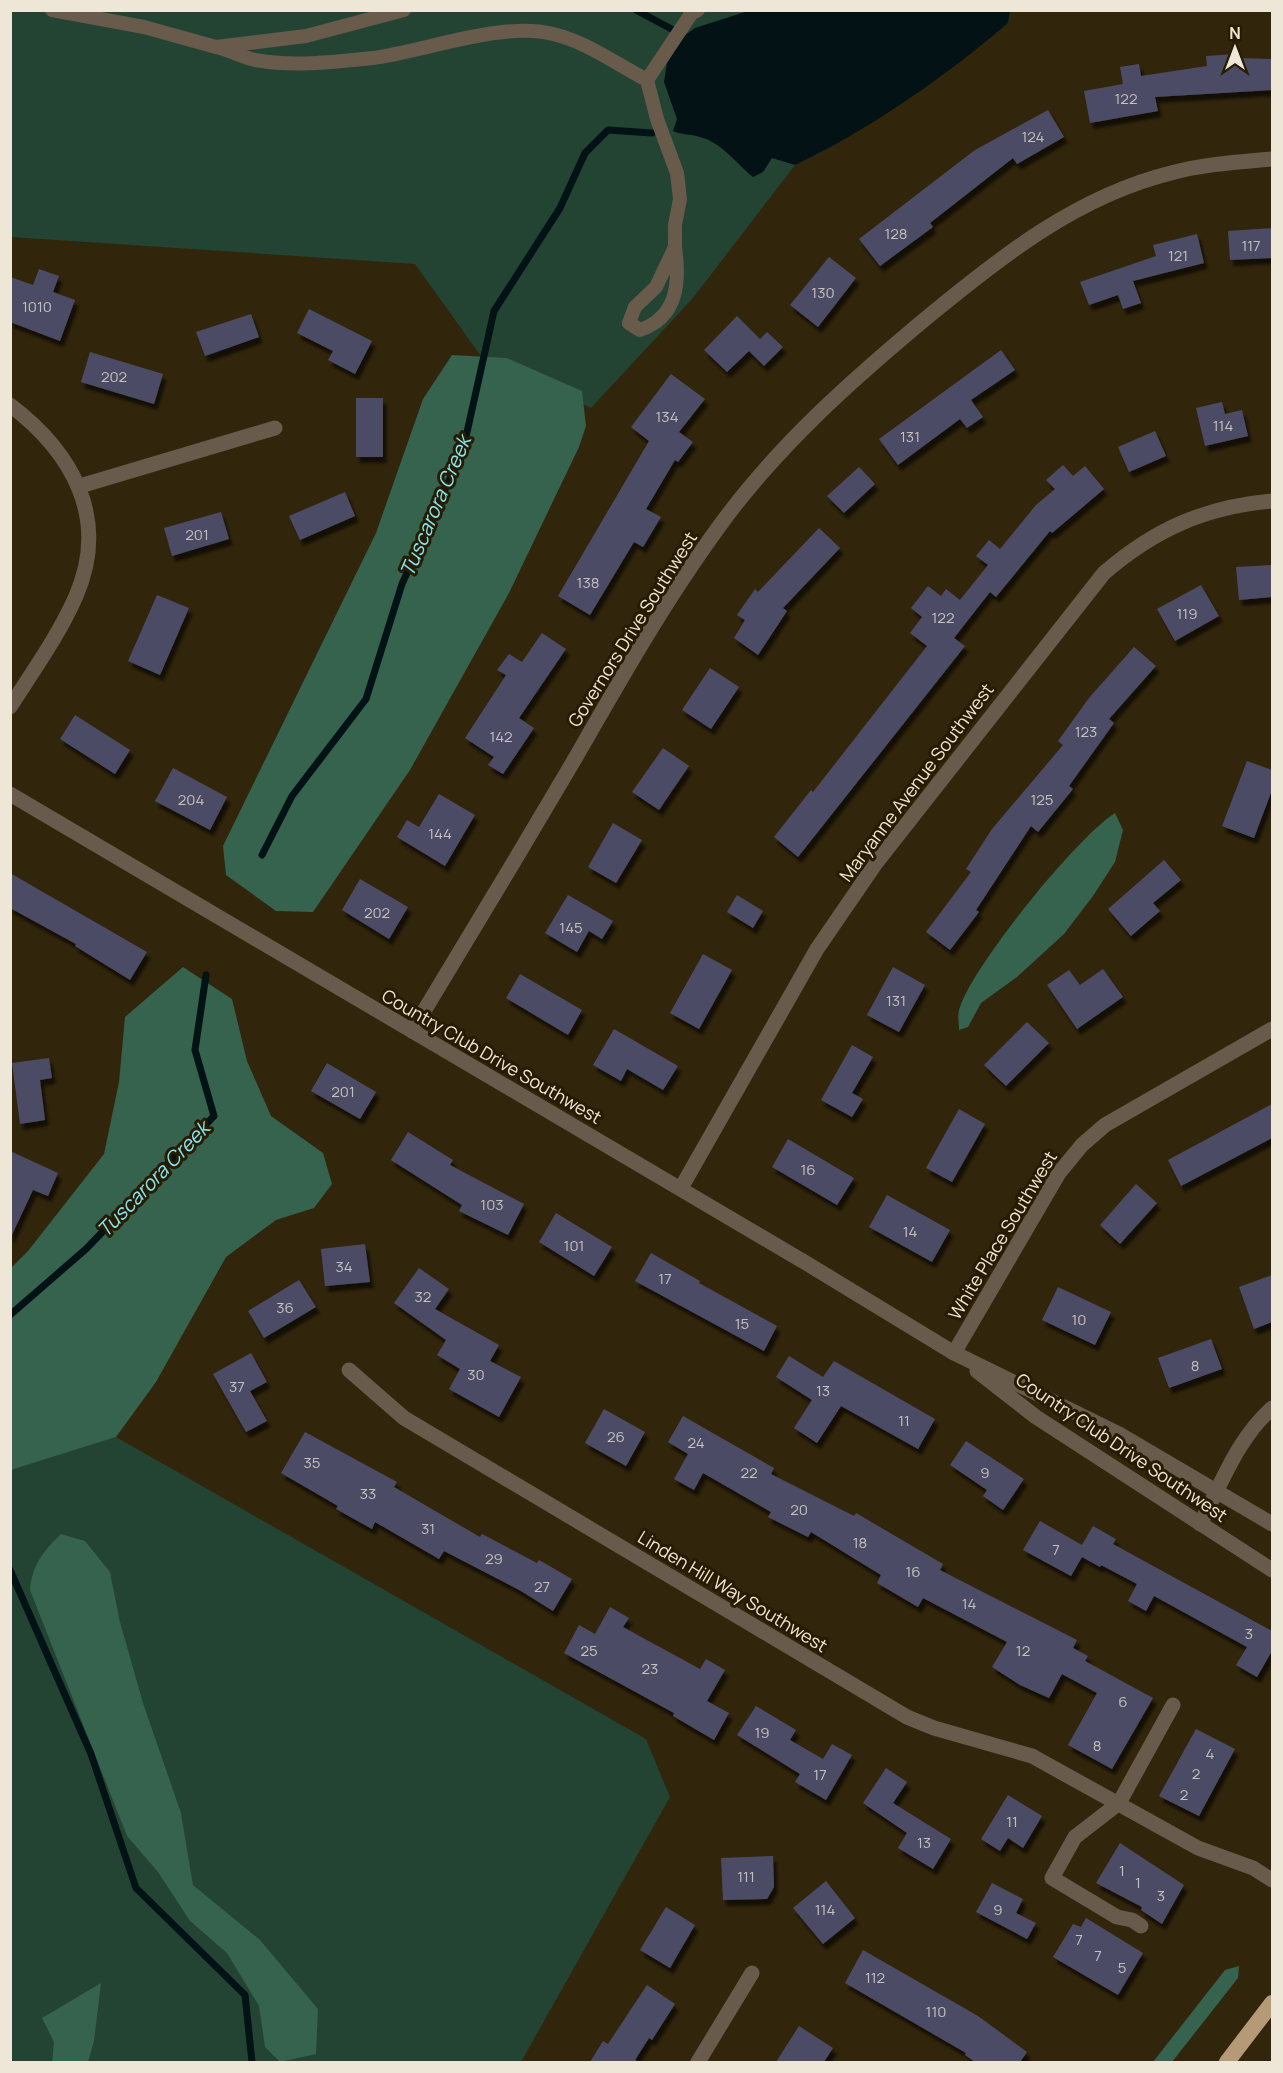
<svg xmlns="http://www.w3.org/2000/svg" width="1283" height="2073" font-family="Manrope,sans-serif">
  <defs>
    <filter id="shadow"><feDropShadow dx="3.5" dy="6" stdDeviation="1.5" flood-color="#0009"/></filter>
  </defs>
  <rect width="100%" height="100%" fill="#31250b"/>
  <g fill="#234333">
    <polygon points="11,11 1010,11 1008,23 985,42 900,103 823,151 795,165 693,298 591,408 483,359 415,264 11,237"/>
    <polygon points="116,1437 646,1739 670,1797 521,2062 11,2062 10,1470"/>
  </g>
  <g fill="#35634d">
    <polygon points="452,355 507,358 582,391 586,426 579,447 509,593 410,770 313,912 276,911 226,875 223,846 376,533 423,399"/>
    <path d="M 1115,813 L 1123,830 L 1115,862 L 1093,896 L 1064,934 L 1017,977 L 981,1003 L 968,1027 L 959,1030 C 959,1023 957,1014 960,1007 C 974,964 1077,837 1115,813 Z"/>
    <polygon points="183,967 232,999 247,1061 271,1116 323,1153 332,1184 314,1208 276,1220 226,1257 156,1382 116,1437 11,1470 11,1268 28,1251 104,1154 119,1082 125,1017"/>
    <path d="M 61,1534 L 85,1541 L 110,1572 L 120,1622 L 143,1703 L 181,1813 L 193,1885 L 260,1940 L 318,2009 L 316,2054 L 280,2062 L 265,2047 L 259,2006 L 227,1953 L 190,1921 L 158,1872 L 127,1836 L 30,1590 C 32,1565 44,1550 61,1534 Z"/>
    <polygon points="1239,1966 1238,1978 1172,2062 1153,2062 1225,1970"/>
    <polygon points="101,1983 94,2041 88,2062 52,2062 54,2042 42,2018"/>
  </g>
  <path fill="#021215" d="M 748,11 L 1010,11 L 1008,23 C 946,76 869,130 795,165 L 772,158 L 763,172 L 753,177 C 737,164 721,142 700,137 C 690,134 682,135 673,131 L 677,119 L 664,82 L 667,63 L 684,36 L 695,28 Z"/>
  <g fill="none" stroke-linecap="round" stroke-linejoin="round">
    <g stroke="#021215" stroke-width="7">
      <polyline points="636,10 679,33"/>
      <polyline points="262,855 292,796 366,699 402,584 463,450 494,311 560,208 585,153 608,130 652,133"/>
      <polyline points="10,1315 86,1249 214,1116 195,1050 206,975"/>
      <polyline points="10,1570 91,1754 136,1888 245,1995 252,2062"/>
    </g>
  </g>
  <g fill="#4c4c66" filter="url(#shadow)">
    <polygon points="1236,54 1236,58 1272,59 1272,90 1155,97 1158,111 1090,123 1084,91 1123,84 1120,67 1139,64 1141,76 1207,66 1206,56"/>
    <polygon points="1048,110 1064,137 1017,164 1013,158 930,223 933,227 880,266 859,239 975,150"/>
    <polygon points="1272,228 1272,258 1230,260 1228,231"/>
    <polygon points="1197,234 1204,263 1133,281 1141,303 1123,309 1118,295 1089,305 1080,282 1156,256 1153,245"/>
    <polygon points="829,257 856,278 818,327 790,305"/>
    <polygon points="39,269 59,276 53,292 75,300 60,341 10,322 10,277 33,285"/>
    <polygon points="309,309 372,341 355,374 328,360 333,351 297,333"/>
    <polygon points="251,314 259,337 205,356 196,332"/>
    <polygon points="737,316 760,339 767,332 783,347 764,366 749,351 727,372 704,350"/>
    <polygon points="1001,350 1015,370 971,400 983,417 967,428 960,419 898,465 879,439"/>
    <polygon points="90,352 163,374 154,404 81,382"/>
    <polygon points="671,374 705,399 679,432 693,442 678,462 675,460 646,509 661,517 643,547 634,542 590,615 558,596 649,441 631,427"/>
    <rect x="356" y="398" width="27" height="59"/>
    <polygon points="1222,402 1225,414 1242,410 1248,436 1205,446 1196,408"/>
    <polygon points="1155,431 1166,456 1129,472 1118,447"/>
    <polygon points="1063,465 1073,476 1085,466 1104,489 1052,533 1050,531 996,597 990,592 954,638 965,646 798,857 774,837 811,790 813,792 927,646 910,633 922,617 911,608 928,586 941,596 946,589 960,600 988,565 976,556 989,540 1000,549 1036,505 1055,489 1046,480"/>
    <polygon points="859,467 875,484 844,513 827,496"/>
    <polygon points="345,492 355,516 300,540 289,516"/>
    <polygon points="221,512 229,539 172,556 164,528"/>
    <polygon points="819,528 840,548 783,608 787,611 758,655 734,638 745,620 737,615 755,589 758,592"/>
    <polygon points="1272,565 1272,597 1239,600 1236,567"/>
    <polygon points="1201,585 1219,616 1175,641 1157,609"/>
    <polygon points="157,595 189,608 160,675 128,661"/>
    <polygon points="542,633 566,649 519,718 534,728 503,774 488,765 494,757 465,738 506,675 497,670 509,654 522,662"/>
    <polygon points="1134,647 1156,666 1109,719 1114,723 1069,786 1073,789 1038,832 1031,826 976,910 979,912 950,950 926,932 971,872 966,869 992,829 1063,745 1058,741 1089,698"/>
    <polygon points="710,668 739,687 711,729 682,710"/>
    <polygon points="75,715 130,750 115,774 60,739"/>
    <polygon points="663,748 689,766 659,810 632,792"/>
    <polygon points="1247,761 1272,770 1272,790 1254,838 1222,826"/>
    <polygon points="173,768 227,797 210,830 155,801"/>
    <polygon points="439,794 475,815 445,866 397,837 407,820 419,827"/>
    <polygon points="613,823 642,840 616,883 588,867"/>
    <polygon points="1164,860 1181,880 1153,903 1160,911 1131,936 1108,909"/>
    <polygon points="10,873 147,952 130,980 75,946 76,944 10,908"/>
    <polygon points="360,879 408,907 389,939 342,910"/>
    <polygon points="568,895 613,921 602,939 589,931 577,952 545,933"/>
    <polygon points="737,895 763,911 753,928 727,912"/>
    <polygon points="703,954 732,970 699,1029 670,1013"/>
    <polygon points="893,967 925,985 899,1032 867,1015"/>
    <polygon points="1103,969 1123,997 1077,1029 1047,985 1069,970 1080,985"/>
    <polygon points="520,974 582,1010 568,1035 506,998"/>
    <polygon points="1027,1022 1049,1043 1006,1086 984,1065"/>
    <polygon points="614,1029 678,1066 663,1090 627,1069 621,1081 593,1065"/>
    <polygon points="852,1045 873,1057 852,1093 863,1099 852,1117 821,1100"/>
    <polygon points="49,1058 52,1078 40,1080 45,1120 20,1124 12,1063"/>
    <polygon points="327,1063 376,1092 360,1119 311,1091"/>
    <polygon points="1272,1104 1272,1138 1181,1186 1168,1160"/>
    <polygon points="959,1109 985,1124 952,1182 926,1168"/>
    <polygon points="408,1132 453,1160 450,1165 524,1204 508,1235 459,1211 462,1205 391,1160"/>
    <polygon points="788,1139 854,1178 837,1205 772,1167"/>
    <polygon points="10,1151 58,1173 48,1196 33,1190 10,1239"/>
    <polygon points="1136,1184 1157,1203 1120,1244 1100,1225"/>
    <polygon points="887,1195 950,1230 932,1262 869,1227"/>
    <polygon points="556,1213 612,1247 594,1276 539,1242"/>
    <polygon points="365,1244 370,1282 325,1286 321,1249"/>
    <polygon points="651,1253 700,1281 699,1283 777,1326 764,1351 635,1281"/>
    <polygon points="419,1268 449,1289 435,1309 499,1345 490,1361 521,1377 499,1417 449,1389 460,1369 437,1355 446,1340 394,1303"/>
    <polygon points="1272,1275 1272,1322 1254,1329 1239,1287"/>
    <polygon points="299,1280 316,1307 264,1338 248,1311"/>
    <polygon points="1058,1287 1111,1312 1095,1345 1042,1320"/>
    <polygon points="1211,1339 1222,1369 1169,1388 1158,1358"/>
    <polygon points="251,1353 267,1382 250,1391 267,1421 246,1432 213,1374"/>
    <polygon points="789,1356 823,1377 834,1361 935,1419 918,1449 841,1406 817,1443 794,1428 812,1400 776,1377"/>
    <polygon points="604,1409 645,1432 626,1466 585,1443"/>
    <polygon points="683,1416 774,1468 771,1474 854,1516 856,1513 943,1564 940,1570 1077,1640 1073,1648 1088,1656 1085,1661 1153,1698 1112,1769 1068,1745 1097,1693 1062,1674 1049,1698 1020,1685 992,1667 1007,1642 923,1598 918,1607 877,1583 881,1575 811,1532 808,1537 768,1517 771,1512 703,1473 694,1490 674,1479 688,1454 668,1442"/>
    <polygon points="305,1432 397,1482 394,1487 480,1537 482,1534 537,1563 539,1560 572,1579 553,1611 521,1591 444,1551 439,1559 375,1522 372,1529 336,1509 338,1506 281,1473"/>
    <polygon points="966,1441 1024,1479 1003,1510 983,1496 987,1490 950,1465"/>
    <polygon points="1040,1521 1082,1545 1093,1526 1116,1539 1113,1544 1272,1631 1272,1651 1257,1677 1236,1665 1247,1647 1154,1596 1146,1611 1128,1601 1137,1584 1101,1565 1100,1567 1082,1557 1071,1576 1023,1550"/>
    <polygon points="610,1607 629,1618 623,1627 700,1669 706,1659 725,1670 707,1701 729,1713 714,1740 673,1716 674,1713 564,1653 579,1625 595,1634"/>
    <polygon points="756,1706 796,1730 790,1740 823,1759 832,1744 852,1755 826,1800 795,1782 800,1774 737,1735"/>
    <polygon points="1196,1729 1235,1749 1199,1816 1159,1796"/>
    <polygon points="886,1768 907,1782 893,1803 951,1839 933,1869 898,1848 907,1833 863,1803"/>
    <polygon points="1008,1795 1042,1816 1023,1848 1008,1838 1000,1851 981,1839"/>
    <polygon points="1120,1843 1184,1885 1162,1924 1141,1910 1142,1907 1096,1883"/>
    <polygon points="773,1856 774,1887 767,1899 723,1900 721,1858"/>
    <polygon points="826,1881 855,1918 823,1944 793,1908"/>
    <polygon points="992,1883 1023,1899 1016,1913 1036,1923 1027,1939 976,1912"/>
    <polygon points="666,1907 695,1925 670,1968 640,1950"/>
    <polygon points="1086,1918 1143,1953 1118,1995 1053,1957 1073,1924 1081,1927"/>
    <polygon points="863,1950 978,2016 1027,2052 1020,2062 975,2062 965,2055 966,2053 845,1983"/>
    <polygon points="647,1985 675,2004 652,2040 649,2038 635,2060 639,2062 590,2062 603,2041 608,2044"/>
    <polygon points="799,2026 833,2048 824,2062 776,2062"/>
  </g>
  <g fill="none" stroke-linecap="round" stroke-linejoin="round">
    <g stroke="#685b4c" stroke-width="14">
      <polyline points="52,10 144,27 216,47 306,36 404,10"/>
      <path d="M 216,47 C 230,50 241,57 255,60 C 293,67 335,62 373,58 C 426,51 502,21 553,34 C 587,42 616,64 647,80 L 691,14 L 698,10"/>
      <path d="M 647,80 L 657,119 L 677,173 L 680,199 L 675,225 L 675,247 L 656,287 L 635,307 L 629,323 L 640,330 C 678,317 680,282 675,247"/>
    </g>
    <g stroke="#685b4c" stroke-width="15">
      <path d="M 10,405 C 72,452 110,518 76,596 C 59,635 33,671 10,707"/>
      <polyline points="80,486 275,428"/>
      <polyline points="10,794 806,1263 954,1353 1119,1434 1272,1524"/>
      <path d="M 412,1031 C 466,942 520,852 573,762 C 619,682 664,602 718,528 C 777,446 853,379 930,315 C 1003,255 1078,196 1171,173 C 1204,164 1239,162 1272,159"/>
      <path d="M 681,1188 L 817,949 L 876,863 L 1104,573 C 1155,529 1205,507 1272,501"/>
      <polyline points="954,1353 1059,1173 1082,1145 1105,1125 1272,1029"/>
      <polyline points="349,1370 404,1418 907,1717 934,1728 1032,1756 1198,1848 1253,1868 1272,1880"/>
      <polyline points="977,1371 1036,1417 1272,1570"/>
      <path d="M 1200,1524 C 1222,1483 1237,1439 1272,1408"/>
      <polyline points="1141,1926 1132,1920 1117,1917 1052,1878 1075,1837 1119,1803 1173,1705"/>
      <polyline points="698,2062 752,1973"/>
    </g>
    <polyline stroke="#b69977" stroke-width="16" points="1227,2062 1272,2003"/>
  </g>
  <g text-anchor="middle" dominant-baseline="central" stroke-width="6" stroke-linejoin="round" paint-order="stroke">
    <g font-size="15" fill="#c6c0bb">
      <text x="1126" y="98">122</text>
      <text x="1033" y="136">124</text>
      <text x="896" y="233">128</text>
      <text x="1251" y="245">117</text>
      <text x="1178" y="255">121</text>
      <text x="823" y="292">130</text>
      <text x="37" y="306">1010</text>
      <text x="114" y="376">202</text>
      <text x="667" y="416">134</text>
      <text x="1223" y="425">114</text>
      <text x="910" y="436">131</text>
      <text x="197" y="534">201</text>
      <text x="588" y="582">138</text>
      <text x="1187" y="613">119</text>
      <text x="943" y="617">122</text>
      <text x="1086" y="731">123</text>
      <text x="501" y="736">142</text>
      <text x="191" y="799">204</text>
      <text x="1042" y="799">125</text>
      <text x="440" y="833">144</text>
      <text x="377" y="912">202</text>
      <text x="571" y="927">145</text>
      <text x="896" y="1000">131</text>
      <text x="343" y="1091">201</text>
      <text x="808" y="1169">16</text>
      <text x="492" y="1204">103</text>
      <text x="910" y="1231">14</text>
      <text x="574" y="1245">101</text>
      <text x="344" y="1266">34</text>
      <text x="665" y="1278">17</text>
      <text x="423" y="1296">32</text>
      <text x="285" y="1307">36</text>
      <text x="1079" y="1319">10</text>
      <text x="742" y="1323">15</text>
      <text x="1195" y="1365">8</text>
      <text x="476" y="1374">30</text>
      <text x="237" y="1386">37</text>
      <text x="823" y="1390">13</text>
      <text x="904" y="1420">11</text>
      <text x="616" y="1436">26</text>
      <text x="696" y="1442">24</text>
      <text x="312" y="1462">35</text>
      <text x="749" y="1472">22</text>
      <text x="985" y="1472">9</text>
      <text x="368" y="1493">33</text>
      <text x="799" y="1509">20</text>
      <text x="428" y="1528">31</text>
      <text x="860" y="1542">18</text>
      <text x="1056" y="1549">7</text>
      <text x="494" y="1558">29</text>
      <text x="913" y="1571">16</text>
      <text x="542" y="1586">27</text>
      <text x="969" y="1603">14</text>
      <text x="1249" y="1633">3</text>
      <text x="589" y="1650">25</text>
      <text x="1023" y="1650">12</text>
      <text x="650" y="1668">23</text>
      <text x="1123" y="1701">6</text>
      <text x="762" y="1732">19</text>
      <text x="1097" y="1745">8</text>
      <text x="1210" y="1753">4</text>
      <text x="1196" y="1773">2</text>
      <text x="820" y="1774">17</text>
      <text x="1184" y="1794">2</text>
      <text x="1012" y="1821">11</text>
      <text x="924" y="1842">13</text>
      <text x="1122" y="1870">1</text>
      <text x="746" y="1876">111</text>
      <text x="1138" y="1882">1</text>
      <text x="1161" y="1895">3</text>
      <text x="825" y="1909">114</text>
      <text x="998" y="1909">9</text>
      <text x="1079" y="1939">7</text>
      <text x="1098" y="1955">7</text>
      <text x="1122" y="1967">5</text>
      <text x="875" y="1977">112</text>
      <text x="936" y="2011">110</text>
    </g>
    <g font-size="18" fill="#eee6d7" stroke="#271b02">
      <text transform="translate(632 629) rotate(-58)">Governors Drive Southwest</text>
      <text transform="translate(916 782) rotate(-53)">Maryanne Avenue Southwest</text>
      <text transform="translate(492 1056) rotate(30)">Country Club Drive Southwest</text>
      <text transform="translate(1002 1235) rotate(-59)">White Place Southwest</text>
      <text transform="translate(1122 1447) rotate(34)">Country Club Drive Southwest</text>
      <text transform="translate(733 1591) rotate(31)">Linden Hill Way Southwest</text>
    </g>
    <g font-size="20" font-style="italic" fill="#85e6f4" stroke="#271b02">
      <text transform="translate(435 506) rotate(-67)">Tuscarora Creek</text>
      <text transform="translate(153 1179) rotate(-46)">Tuscarora Creek</text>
    </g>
  </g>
  <rect width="1283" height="2073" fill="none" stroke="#eee6d7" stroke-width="24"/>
  <g transform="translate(1235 48)" stroke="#271b02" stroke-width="4.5" paint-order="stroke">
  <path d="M0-4.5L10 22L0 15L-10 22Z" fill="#eee6d7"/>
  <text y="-9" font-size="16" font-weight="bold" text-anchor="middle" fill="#eee6d7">N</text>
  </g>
</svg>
